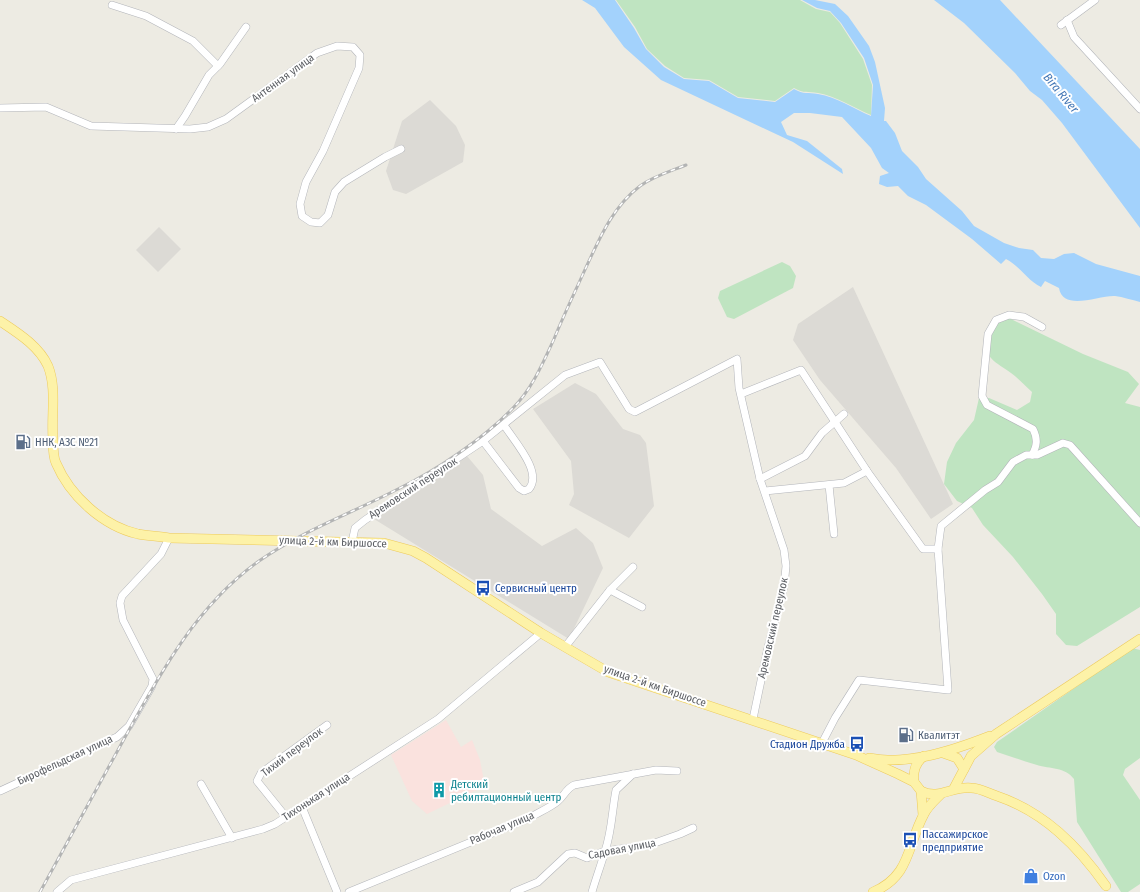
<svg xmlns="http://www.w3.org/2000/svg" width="1140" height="892" font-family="'Fira Sans Condensed',sans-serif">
  <rect width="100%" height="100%" fill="#edebe3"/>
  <g fill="#dcdad5">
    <polygon points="430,100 456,126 465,145 463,162 406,194 393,190 386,171 402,121"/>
    <polygon points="159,227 181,249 158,272 136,250"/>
    <polygon points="853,287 953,504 931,519 896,468 820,380 793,340 798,324"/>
    <polygon points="575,383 596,394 623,429 640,435 646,443 654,506 629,538 569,505 574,494 571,461 533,409"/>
    <polygon points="467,456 483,475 491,509 542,546 576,528 593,543 603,568 569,639 374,519"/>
  </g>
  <polygon fill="#fae2de" points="446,720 461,747 472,740 480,760 485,786 427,814 412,801 391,755"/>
  <g fill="#bfe4c1">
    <path d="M 616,0 L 800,0 L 816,9 L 830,12 L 840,23 L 863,59 L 872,85 L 871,115 C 854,108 836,96 818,93 C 808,91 804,94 794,88 L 775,101 L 738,97 L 709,80 L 684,78 L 665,66 L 647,49 L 635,27 Z"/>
    <polygon points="782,262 790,266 796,276 793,288 734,319 727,317 718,298 720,291"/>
    <path d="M 1000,315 L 1011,319 L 1083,354 L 1128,372 L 1139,384 L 1125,403 L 1140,407 L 1140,607 L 1077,646 L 1066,645 L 1056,634 L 1056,614 L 1042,594 L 1013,557 L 983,525 L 972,508 L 957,501 L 944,484 L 947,462 L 956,443 L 974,420 L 979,398 L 989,398 L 1017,410 L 1030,402 L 1032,392 C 1025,386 1019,379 1011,373 C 1005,368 996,364 991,358 C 978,344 985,323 1000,315 Z"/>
    <path d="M 1132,648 L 1140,650 L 1140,758 L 1125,769 L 1123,775 L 1140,800 L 1140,884 L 1128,892 L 1121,892 L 1077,822 L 1074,779 C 1065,767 1050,769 1037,765 C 1023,761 1010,756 997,752 L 994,747 L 997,742 Z"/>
  </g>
  <g fill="#a3d2fc">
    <path d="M 582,0 L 615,0 L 634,28 L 646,49 L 664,67 L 684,79 L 709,81 L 738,98 L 775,102 L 794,89 C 804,95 808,92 818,94 C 837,97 854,109 871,116 L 873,85 L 864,58 L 841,23 L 830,11 L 817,8 L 802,0 L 815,0 L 835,4 L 848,16 L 869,46 L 875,62 L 885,108 L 884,121 L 886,121 L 895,133 L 902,151 L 918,167 L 926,179 L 962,211 L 974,226 L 1004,243 L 1019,248 L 1033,250 L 1041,258 L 1054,259 L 1064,254 L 1074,253 L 1096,264 L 1140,276 L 1140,302 C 1132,300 1123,297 1115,296 C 1099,295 1063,312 1059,288 L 1045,281 L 1041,287 C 1026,279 1022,268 1006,259 L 1001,264 L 972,239 L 926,205 L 908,196 L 898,186 L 887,187 L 879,184 L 880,176 L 889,173 L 882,168 L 871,148 L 842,117 L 810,113 L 794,113 L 781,122 L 787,135 L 807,141 L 842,169 L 843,174 L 793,142 L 661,80 L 624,47 L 595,8 Z"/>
    <polygon points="934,0 1000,0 1140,149 1140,228 1062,123 1042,100 1030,91 1015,73 964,23"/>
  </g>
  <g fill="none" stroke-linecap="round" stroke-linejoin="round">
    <g stroke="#b3b5ba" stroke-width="8">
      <g id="minor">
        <polyline points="112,5 146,16 193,41 218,66"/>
        <polyline points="1067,20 1074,37 1140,109"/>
        <polyline points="1061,25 1095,0"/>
        <polyline points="0,108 46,107 91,126 190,129 208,127 226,119 317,53 337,46 353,47 360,55 359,68 323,151 306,182 300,204 302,216 311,222 320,223 328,215 335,192 344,182 385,157 401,149"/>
        <polyline points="176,129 185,116 209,75 220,64 246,27"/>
        <polyline points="741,394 801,370 867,471 923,549 938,549"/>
        <path d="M 483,441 L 519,488 L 524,491 L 529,489 C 543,472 514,441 504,425"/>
        <path d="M 1032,455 C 1037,446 1038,439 1033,429 L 987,405 L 982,396 L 988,334 L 996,320 L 1009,315 L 1024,317 L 1042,327"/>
        <polyline points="760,479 805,456 822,433 844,414"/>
        <polyline points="829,485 834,534"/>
        <polyline points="765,491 844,483 867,471"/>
        <polyline points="352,542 355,528 365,520 483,441 565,375 600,362 629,409 635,412 737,359 739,388 760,479 784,550 786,566 784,587 768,647 753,719"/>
        <polyline points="610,590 633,567"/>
        <polyline points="565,647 610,590 642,607"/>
        <polyline points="822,743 835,718 859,680 948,690 938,549 941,526 985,490 998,482 1013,462 1026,455 1037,455 1063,443 1070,445 1140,523"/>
        <polyline points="201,784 232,838"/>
        <polyline points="0,791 117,737 129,726 152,686 153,679 123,620 120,603 122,596 161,554 169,538"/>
        <polyline points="302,807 337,892"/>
        <polyline points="286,817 257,781 261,773 327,725"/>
        <polyline points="57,892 71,880 263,829 275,824 438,719 541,633"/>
        <path d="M 349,892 L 527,819 C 537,813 550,808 558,801 C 564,796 566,789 574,785 L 656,770 L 677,771"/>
        <polyline points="514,892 538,882 568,854 575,853 587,858 605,851 649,845 680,834 693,828"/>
        <path d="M 592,892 C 596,878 601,865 605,851 C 612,831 612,810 616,790 L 633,774"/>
      </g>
    </g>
    <g stroke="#edca5c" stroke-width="10">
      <g id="major">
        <path d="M 0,321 C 18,333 39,346 48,366 C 57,389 51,415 53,439 C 53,446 53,457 56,463 C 70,496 103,526 138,534 C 148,536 159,536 169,538 L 384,543 L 413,551 L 426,558 L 541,633 L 608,672 L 856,755 L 898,774 L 914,782 L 921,791 L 923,815"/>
        <polyline points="943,753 957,758 964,769"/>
        <path d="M 869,758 C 908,766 954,750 990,736"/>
        <path d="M 914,782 C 913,771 915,763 924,756"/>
        <polyline points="954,788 971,756 996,734 1140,639"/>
        <path d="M 921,791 C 939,800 952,786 971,788 C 980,788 988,793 997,796 C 1044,812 1078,846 1106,886"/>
        <path d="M 873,892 C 911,876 907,845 924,814 C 928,806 934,801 940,795"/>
      </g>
    </g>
    <use href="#minor" stroke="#fff" stroke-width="7"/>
    <use href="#major" stroke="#fdf2a8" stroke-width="9"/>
    <g stroke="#b3b4b4" stroke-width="3">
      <path id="rail" d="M 40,892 C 66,845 92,797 118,750 C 156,681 193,608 259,561 C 302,531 352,513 398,489 C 437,470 483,439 513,408 C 532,389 543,363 554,339 C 563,317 573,296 583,274 C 598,242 611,208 640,186 C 654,176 671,171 686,165"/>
    </g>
    <use href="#rail" stroke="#fff" stroke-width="1.5" stroke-dasharray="4.5" stroke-linecap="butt"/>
  </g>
  <defs>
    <g id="fuel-bare" transform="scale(1.2)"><path d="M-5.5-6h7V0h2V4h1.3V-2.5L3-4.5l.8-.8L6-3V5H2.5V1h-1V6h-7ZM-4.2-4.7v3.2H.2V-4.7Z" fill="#5c6f8a" stroke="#fff" stroke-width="2.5" paint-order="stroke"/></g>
    <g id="bus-bare" transform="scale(1.2)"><path d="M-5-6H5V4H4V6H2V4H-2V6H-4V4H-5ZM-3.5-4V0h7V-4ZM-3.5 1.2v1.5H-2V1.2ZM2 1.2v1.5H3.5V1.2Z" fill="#1a4fb4" stroke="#fff" stroke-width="2.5" paint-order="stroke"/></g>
    <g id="building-bare" transform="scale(1.2)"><path d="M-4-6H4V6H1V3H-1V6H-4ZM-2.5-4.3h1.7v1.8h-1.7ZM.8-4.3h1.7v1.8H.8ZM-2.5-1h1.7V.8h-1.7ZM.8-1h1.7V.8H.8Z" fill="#0f9aa8" stroke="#fff" stroke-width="2.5" paint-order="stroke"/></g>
    <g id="shop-bare" transform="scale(1.2)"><path d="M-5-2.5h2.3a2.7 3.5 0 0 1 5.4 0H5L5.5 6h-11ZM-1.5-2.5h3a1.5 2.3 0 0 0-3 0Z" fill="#3f7fe0" stroke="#fff" stroke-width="2.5" paint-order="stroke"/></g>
  </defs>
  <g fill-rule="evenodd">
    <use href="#fuel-bare" x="23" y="442"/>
    <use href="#bus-bare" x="483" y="588"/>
    <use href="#fuel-bare" x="906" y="735"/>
    <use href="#bus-bare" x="857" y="744"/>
    <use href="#building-bare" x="439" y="790"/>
    <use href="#bus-bare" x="910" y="840"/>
    <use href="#shop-bare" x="1031" y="876"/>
  </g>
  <g text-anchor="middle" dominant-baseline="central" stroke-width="4" stroke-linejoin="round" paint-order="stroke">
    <g font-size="11" fill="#5b5e63" stroke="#fff">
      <text transform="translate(283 78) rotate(-36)">Антенная улица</text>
      <text transform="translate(413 488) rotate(-33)">Аремовский переулок</text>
      <text transform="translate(333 542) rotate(2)">улица 2-й км Биршоссе</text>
      <text transform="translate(773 628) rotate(-77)">Аремовский переулок</text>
      <text transform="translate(655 686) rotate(19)">улица 2-й км Биршоссе</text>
      <text transform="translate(292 752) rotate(-37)">Тихий переулок</text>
      <text transform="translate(65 760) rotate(-25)">Бирофельдская улица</text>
      <text transform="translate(316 797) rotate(-33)">Тихонькая улица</text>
      <text transform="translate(502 828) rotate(-23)">Рабочая улица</text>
      <text transform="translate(622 849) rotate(-11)">Садовая улица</text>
    </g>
    <g font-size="11" fill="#4e5e75" stroke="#fff" text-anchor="start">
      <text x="35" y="442">ННК, АЗС №21</text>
      <text x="918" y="735">Квалитэт</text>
    </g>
    <g font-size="11" fill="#164399" stroke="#fff" text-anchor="start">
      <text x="495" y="588">Сервисный центр</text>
      <text x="845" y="744" text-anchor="end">Стадион Дружба</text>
      <text x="922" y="834">Пассажирское<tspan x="922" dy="13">предприятие</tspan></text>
    </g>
    <g font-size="11" fill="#0d838f" stroke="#fff" text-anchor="start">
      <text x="451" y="784">Детский<tspan x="451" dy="13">ребилтационный центр</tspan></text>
    </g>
    <g font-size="11" fill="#366cbe" stroke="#fff" text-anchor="start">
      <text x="1043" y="876">Ozon</text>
    </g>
    <g font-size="12" font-style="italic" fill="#4377b6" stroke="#fff">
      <text transform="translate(1061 93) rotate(50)">Bira River</text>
    </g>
  </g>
</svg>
